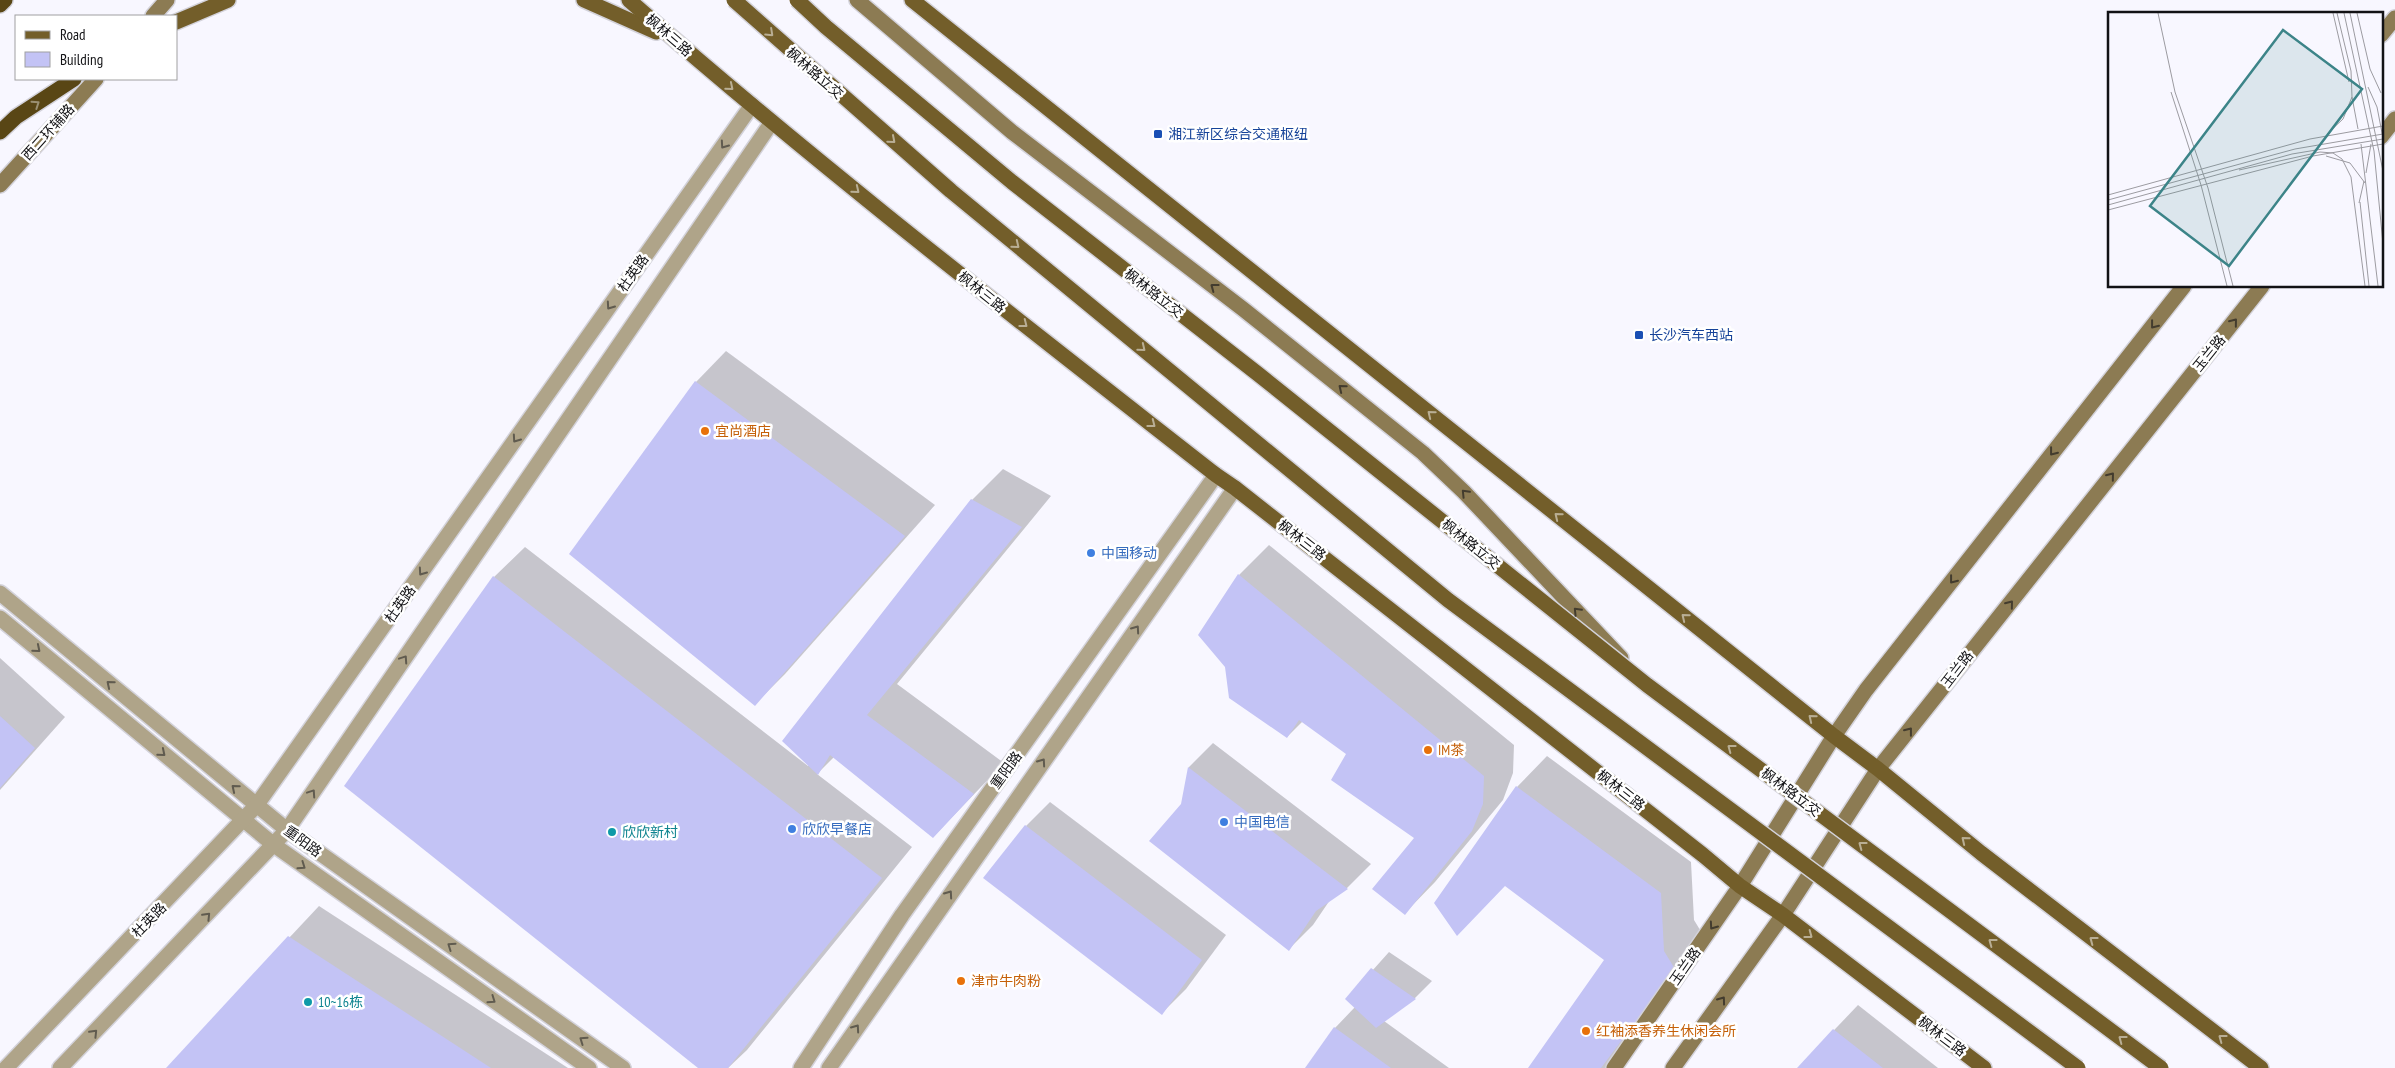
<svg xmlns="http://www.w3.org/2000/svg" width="2395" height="1068" font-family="'PT Sans Narrow','Noto Sans SC',sans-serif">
  <rect width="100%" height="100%" fill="#f8f7ff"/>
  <g fill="#0003">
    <polygon points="726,351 935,505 785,674 755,704 696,382"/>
    <polygon points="1003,469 1051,496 897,684 1004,763 933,837 834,757 817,774 912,847 747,1050 728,1068 700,1068 494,577 525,547 808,766 809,765 784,741 972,500"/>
    <polygon points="1269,545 1514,745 1513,773 1503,800 1435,882 1405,913 1416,838 1348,754 1303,721 1287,737 1239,575"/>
    <polygon points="0,658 65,717 0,790"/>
    <polygon points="1213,743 1371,864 1347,888 1330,900 1313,925 1289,949 1182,804 1189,767"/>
    <polygon points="1547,756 1691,862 1694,920 1705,938 1607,1068 1530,1068 1606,960 1517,787"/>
    <polygon points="1050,802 1226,935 1186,989 1162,1013 1026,826"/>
    <polygon points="319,906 568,1068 167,1068"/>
    <polygon points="1389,952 1432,981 1415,998 1384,1021 1449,1068 1306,1068 1335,1028 1355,1007 1347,999"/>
    <polygon points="1858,1005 1938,1068 1798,1068"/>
  </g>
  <g fill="#c3c3f5">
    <polygon points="695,381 905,536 755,706 569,554"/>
    <polygon points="971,499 1022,527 867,715 974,794 933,838 830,755 818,775 782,741"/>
    <polygon points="1238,574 1484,776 1483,804 1472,831 1405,915 1372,889 1414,838 1331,780 1346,754 1299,720 1287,738 1229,698 1225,667 1198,635"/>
    <polygon points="493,576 882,878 728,1068 698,1068 344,786"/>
    <polygon points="0,716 35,748 0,788"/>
    <polygon points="1188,767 1348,889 1316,911 1289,951 1149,841 1181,804"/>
    <polygon points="1516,786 1661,893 1664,951 1675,969 1601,1068 1528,1068 1604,960 1505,886 1457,936 1434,903"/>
    <polygon points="1025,825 1202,960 1162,1015 983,878"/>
    <polygon points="288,936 491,1068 166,1068"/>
    <polygon points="1371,968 1416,999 1376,1028 1345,999"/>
    <polygon points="1334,1027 1391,1068 1305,1068"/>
    <polygon points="1833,1029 1883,1068 1797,1068"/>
  </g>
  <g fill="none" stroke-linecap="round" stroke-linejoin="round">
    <g stroke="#d3d2da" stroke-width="18">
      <g id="street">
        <polyline points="0,593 287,830 623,1068"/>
        <polyline points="0,618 274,845 589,1068"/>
        <polyline points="6,1068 256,806 752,105"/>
        <polyline points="60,1068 287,830 772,122"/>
        <polyline points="801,1068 902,915 1216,475"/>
        <polyline points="829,1068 1235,488"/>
      </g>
    </g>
    <g stroke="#d3d2da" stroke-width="18">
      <g id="secondary">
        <polyline points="857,0 1012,132 1243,309 1423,453 1464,492 1621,658"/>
        <polyline points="153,16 167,0"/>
        <polyline points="2381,35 2395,18"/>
        <polyline points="2381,137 2395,119"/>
        <polyline points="0,185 96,79"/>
        <polyline points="1614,1068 1740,886 1834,736 1866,690 2184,286"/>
        <polyline points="1673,1068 1783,915 1878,769 2262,286"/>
      </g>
    </g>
    <g stroke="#d3d2da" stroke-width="18">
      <g id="primary">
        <polyline points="584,0 656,32"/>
        <path d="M 629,0 C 818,166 1018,320 1216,475 L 1235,488 L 1703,855 L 1740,886 L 1783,915 L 1984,1068"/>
        <polyline points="912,0 1834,736 1878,769 1981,853 2261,1068"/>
        <polyline points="176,22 228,0"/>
      </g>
    </g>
    <g stroke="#d3d2da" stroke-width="18">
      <g id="highway">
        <polyline points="0,5 5,0"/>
        <polyline points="0,132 16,117 74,79"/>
      </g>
    </g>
    <use href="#street" stroke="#afa489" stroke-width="15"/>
    <use href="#secondary" stroke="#8c7b53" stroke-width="15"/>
    <use href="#primary" stroke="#735e2a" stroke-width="15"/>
    <use href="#highway" stroke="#594615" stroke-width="15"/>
    <g stroke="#d3d2da" stroke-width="18" stroke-linecap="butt">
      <g id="primary-bridge">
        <polyline points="734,0 951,191 1448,600 2078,1068"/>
        <polyline points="797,0 826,27 1012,182 1258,374 1647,685 2161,1068"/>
      </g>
    </g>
    <use href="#primary-bridge" stroke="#735e2a" stroke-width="15"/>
  </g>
  <defs><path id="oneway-chevron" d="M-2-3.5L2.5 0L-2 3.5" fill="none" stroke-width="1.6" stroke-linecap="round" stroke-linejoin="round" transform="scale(1.25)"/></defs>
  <g stroke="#b9ae94">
    <use href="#oneway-chevron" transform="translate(770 33) rotate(43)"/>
    <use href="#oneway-chevron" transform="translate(730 87) rotate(40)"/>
    <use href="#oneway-chevron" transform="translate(892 140) rotate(41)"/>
    <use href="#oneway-chevron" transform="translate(856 190) rotate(39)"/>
    <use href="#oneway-chevron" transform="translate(1016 245) rotate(39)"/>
    <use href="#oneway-chevron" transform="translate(1024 324) rotate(38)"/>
    <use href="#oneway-chevron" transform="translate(1142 348) rotate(39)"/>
    <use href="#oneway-chevron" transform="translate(1431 414) rotate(-141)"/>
    <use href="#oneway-chevron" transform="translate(1152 424) rotate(38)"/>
    <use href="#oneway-chevron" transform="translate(1558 516) rotate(-141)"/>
    <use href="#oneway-chevron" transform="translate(1685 617) rotate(-141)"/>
    <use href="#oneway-chevron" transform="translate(1812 718) rotate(-141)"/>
    <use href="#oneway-chevron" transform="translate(1731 748) rotate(-143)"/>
    <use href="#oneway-chevron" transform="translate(1965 840) rotate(-141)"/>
    <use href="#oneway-chevron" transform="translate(1862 845) rotate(-143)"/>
    <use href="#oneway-chevron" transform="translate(1809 935) rotate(37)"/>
    <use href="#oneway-chevron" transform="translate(2093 940) rotate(-143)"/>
    <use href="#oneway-chevron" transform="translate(1992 942) rotate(-143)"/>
    <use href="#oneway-chevron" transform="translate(2222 1038) rotate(-143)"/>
    <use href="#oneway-chevron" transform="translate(2122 1039) rotate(-143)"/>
  </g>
  <use stroke="#9b9073" href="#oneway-chevron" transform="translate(36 104) rotate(-34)"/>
  <g stroke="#605b4f">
    <use href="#oneway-chevron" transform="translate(724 145) rotate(125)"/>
    <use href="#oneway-chevron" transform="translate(610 306) rotate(125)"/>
    <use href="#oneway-chevron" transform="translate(516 439) rotate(125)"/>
    <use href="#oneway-chevron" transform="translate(422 572) rotate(125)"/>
    <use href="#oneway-chevron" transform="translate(1136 629) rotate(-55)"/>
    <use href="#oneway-chevron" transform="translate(37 649) rotate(40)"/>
    <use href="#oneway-chevron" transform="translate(404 659) rotate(-56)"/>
    <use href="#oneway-chevron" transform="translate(110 684) rotate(-140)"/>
    <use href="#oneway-chevron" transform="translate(162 753) rotate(40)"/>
    <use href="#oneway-chevron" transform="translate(1042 762) rotate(-55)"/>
    <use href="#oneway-chevron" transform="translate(235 788) rotate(-140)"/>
    <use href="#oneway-chevron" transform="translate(312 793) rotate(-56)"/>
    <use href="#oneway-chevron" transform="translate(302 866) rotate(35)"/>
    <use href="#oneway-chevron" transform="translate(949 894) rotate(-55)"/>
    <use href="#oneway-chevron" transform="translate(207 916) rotate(-46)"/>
    <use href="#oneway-chevron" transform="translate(451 946) rotate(-145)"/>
    <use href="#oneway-chevron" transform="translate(492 1000) rotate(35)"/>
    <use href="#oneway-chevron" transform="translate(856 1028) rotate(-55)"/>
    <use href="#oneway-chevron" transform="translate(94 1033) rotate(-46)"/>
    <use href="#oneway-chevron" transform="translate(583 1040) rotate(-145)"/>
  </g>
  <g stroke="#433c2e">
    <use href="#oneway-chevron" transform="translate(1214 287) rotate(-143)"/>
    <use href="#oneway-chevron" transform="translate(2234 322) rotate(-51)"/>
    <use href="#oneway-chevron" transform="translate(2154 325) rotate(128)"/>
    <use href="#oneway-chevron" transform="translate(1342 388) rotate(-141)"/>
    <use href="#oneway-chevron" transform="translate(2053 452) rotate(128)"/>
    <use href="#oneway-chevron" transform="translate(2111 476) rotate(-51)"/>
    <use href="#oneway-chevron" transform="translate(1465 493) rotate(-134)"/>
    <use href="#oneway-chevron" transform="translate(1953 580) rotate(128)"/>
    <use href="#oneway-chevron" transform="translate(2010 604) rotate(-51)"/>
    <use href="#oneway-chevron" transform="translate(1577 611) rotate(-134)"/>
    <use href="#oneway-chevron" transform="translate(1909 731) rotate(-52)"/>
    <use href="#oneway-chevron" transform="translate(1713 926) rotate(125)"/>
    <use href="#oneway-chevron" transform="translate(1722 1000) rotate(-54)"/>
  </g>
  <g fill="#1a4fb4" stroke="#fff" stroke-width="2">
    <rect x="1153" y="129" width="10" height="10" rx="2.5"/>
    <rect x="1634" y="330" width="10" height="10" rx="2.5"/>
  </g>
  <g fill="#e8710a" stroke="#fff" stroke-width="2">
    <circle cx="705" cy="431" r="5"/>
    <circle cx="1428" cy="750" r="5"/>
    <circle cx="961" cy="981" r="5"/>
    <circle cx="1586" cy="1031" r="5"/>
  </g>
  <g fill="#3f7fe0" stroke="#fff" stroke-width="2">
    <circle cx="1091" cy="553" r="5"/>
    <circle cx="1224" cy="822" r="5"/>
    <circle cx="792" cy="829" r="5"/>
  </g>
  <g fill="#0f9aa8" stroke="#fff" stroke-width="2">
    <circle cx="612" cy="832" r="5"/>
    <circle cx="308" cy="1002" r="5"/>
  </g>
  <g text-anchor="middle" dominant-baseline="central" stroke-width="5" stroke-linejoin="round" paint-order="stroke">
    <g font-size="14" fill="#121215" stroke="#fff">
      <text transform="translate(669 35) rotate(41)">枫林三路</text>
      <text transform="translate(815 73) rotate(41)">枫林路立交</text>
      <text transform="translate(48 132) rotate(-48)">西二环辅路</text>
      <text transform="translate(633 273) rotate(-55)">杜英路</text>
      <text transform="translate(982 292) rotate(39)">枫林三路</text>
      <text transform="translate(1154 293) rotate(38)">枫林路立交</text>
      <text transform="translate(2209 353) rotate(-51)">玉兰路</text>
      <text transform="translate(1302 540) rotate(38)">枫林三路</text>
      <text transform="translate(1471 544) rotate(39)">枫林路立交</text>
      <text transform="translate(400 604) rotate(-55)">杜英路</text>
      <text transform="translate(1957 669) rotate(-52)">玉兰路</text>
      <text transform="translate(1006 770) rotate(-54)">重阳路</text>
      <text transform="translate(1621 790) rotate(38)">枫林三路</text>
      <text transform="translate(1791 792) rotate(37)">枫林路立交</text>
      <text transform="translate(303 841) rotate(36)">重阳路</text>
      <text transform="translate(149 920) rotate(-46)">杜英路</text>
      <text transform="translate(1685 966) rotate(-55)">玉兰路</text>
      <text transform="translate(1942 1036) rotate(37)">枫林三路</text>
    </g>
    <g font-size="14" fill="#164399" stroke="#fff" text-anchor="start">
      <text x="1168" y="134">湘江新区综合交通枢纽</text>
      <text x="1649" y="335">长沙汽车西站</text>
    </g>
    <g font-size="14" fill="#c56008" stroke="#fff" text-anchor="start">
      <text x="715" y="431">宜尚酒店</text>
      <text x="1438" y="750">IM茶</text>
      <text x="971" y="981">津市牛肉粉</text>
      <text x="1596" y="1031">红袖添香养生休闲会所</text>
    </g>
    <g font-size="14" fill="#366cbe" stroke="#fff" text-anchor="start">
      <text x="1101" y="553">中国移动</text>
      <text x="1234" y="822">中国电信</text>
      <text x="802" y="829">欣欣早餐店</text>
    </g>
    <g font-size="14" fill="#0d838f" stroke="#fff" text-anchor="start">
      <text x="622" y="832">欣欣新村</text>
      <text x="318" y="1002">10~16栋</text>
    </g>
  </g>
  <g transform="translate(2108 12)">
    <rect width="275" height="275" fill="#f8f7ff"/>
    <path fill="none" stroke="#9c9ba1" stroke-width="1" d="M 50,1 L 67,80 L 100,176 L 125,274M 225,1 L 241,70M 229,1 L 243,59 L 244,85M 236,1 L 266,139 L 275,232M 242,1 L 275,159M 249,1 L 262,57 L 273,81M 260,75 L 269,95 L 275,126M 63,80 L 93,173 L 119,274M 244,85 L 250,117M 219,122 L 235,107 L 244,85M 253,132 L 270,274M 218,144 L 242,151 L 257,171M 131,158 L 212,140 L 225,141 L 234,147 L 243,165 L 257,274M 258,161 L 263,132M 0,183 L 202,127 L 275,114M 0,188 L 187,137 L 275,122M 252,190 L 261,274M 251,191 L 256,169M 0,193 L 184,142 L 275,127M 0,198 L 205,144 L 275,132"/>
    <path fill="#3c8488" fill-opacity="0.15" stroke="#3c8488" stroke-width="2.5" d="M 175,18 L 254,77 L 121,254 L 42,194 Z"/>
    <rect width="275" height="275" fill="none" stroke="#121215" stroke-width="2.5"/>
  </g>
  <rect x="15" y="15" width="162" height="65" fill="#ffffff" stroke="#a0a0a1"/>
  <rect x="25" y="31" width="25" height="8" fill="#735e2a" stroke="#a0a0a1"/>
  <text x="60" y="40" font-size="15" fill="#121215">Road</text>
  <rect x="25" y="52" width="25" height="15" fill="#c3c3f5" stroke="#a0a0a1"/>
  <text x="60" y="65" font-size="15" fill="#121215">Building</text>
</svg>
